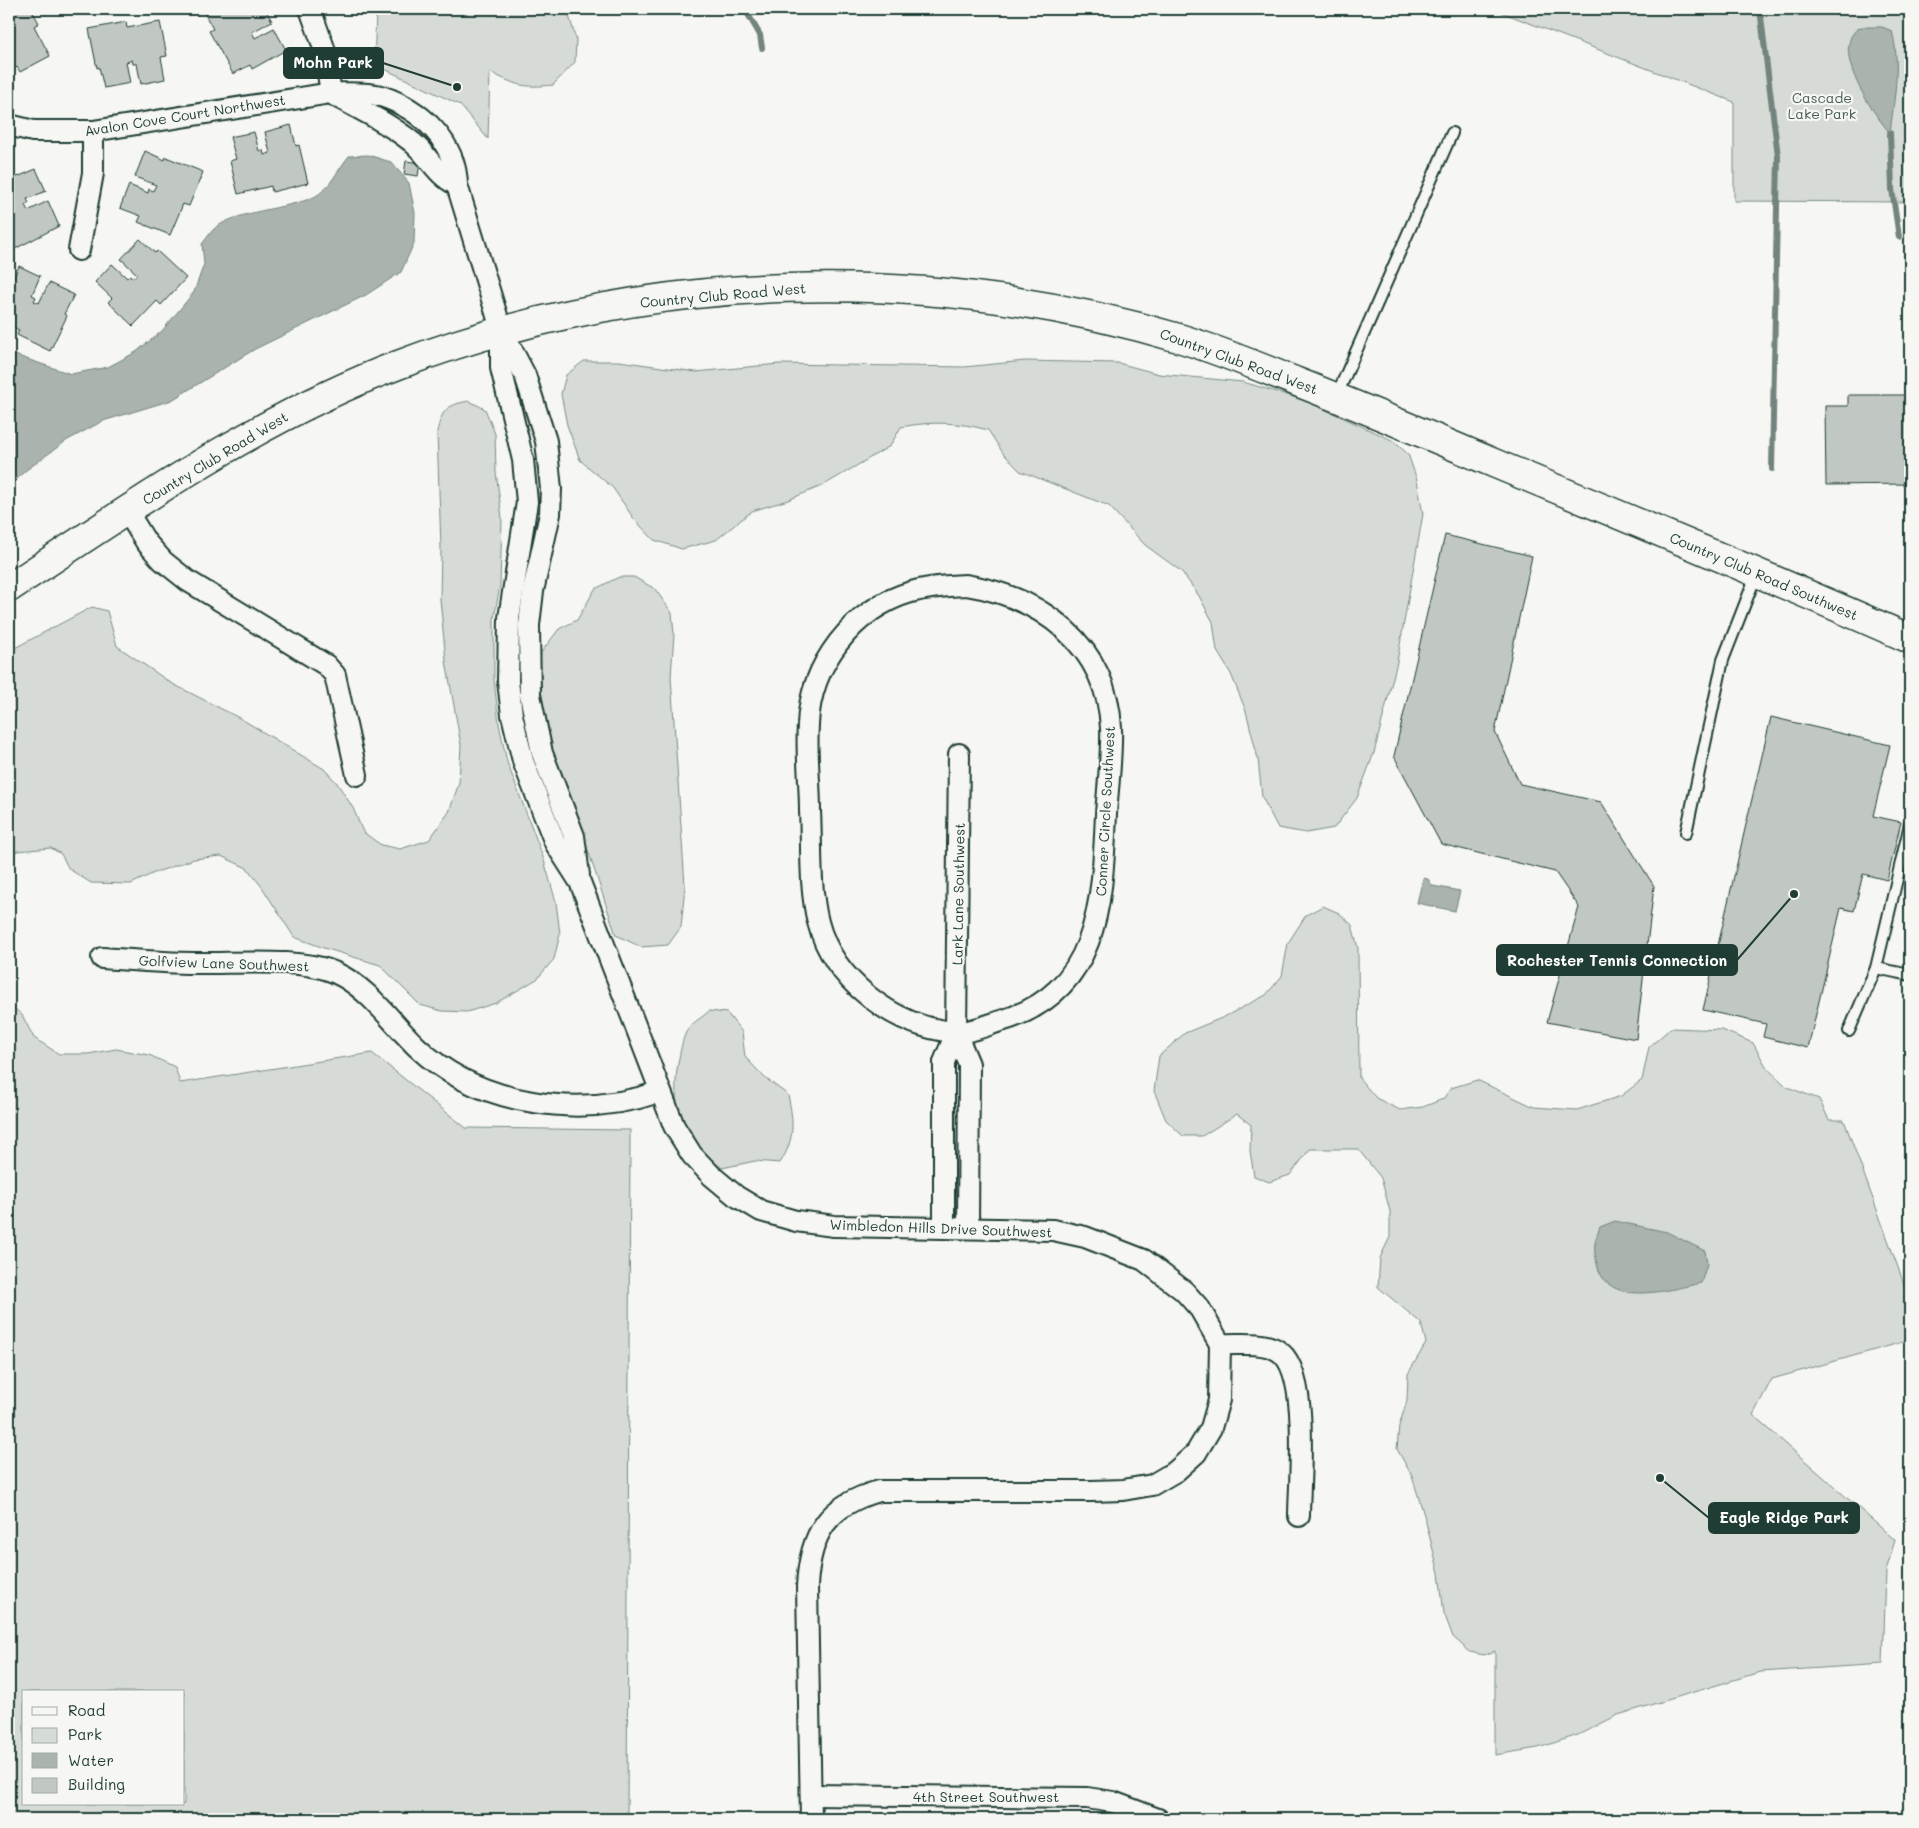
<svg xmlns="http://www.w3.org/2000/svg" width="1919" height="1828" font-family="Mali,sans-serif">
  <rect width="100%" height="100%" fill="#f6f6f2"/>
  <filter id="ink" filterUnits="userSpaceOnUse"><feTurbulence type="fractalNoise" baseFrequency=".02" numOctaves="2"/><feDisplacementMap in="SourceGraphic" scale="10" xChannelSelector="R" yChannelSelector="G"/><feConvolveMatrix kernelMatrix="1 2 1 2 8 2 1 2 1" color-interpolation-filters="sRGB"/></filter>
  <g filter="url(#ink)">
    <g fill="#d6dbd6" stroke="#7a8c85" fill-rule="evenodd">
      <path d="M 382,9 L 567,9 L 576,39 L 575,62 L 553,85 C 523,88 517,86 490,72 L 488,139 L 460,105 L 374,64 L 376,13 Z"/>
      <polygon points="1493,9 1910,9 1910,202 1734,201 1734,102"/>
      <path d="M 584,361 L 619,361 L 696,372 L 779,364 L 964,367 L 1025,361 L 1118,363 L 1159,374 L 1243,382 L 1304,400 L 1392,440 L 1408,454 L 1417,480 L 1423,514 L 1397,662 L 1374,753 L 1357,798 L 1334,828 L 1306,833 L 1278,828 L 1262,797 L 1258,759 L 1246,711 L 1231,674 L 1217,651 L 1213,622 L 1199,596 L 1182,572 L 1145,545 L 1109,506 L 1020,471 L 1003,453 L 988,430 C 959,422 931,421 901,427 L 890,446 L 824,485 L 788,500 L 752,511 L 716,540 L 682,549 L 654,540 L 634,519 L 613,488 L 580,460 L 567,425 L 561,394 L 566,375 Z"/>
      <path d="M 469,401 L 485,409 L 495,434 L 496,472 L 502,518 L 500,586 L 494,619 L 494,680 L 499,724 L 507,762 L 543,857 L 556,902 L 560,934 L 554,959 L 537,979 L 496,1003 L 467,1012 L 442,1011 L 420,1005 L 380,965 L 324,948 L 294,937 L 262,887 L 247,868 L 221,856 L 194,859 L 154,873 L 131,884 L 91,883 L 69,869 L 61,854 L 51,848 L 17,851 L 9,858 L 9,651 L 92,607 L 107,611 L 117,646 L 171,683 L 243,720 L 324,769 L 337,783 L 353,808 L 363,832 L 381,845 L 400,849 L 429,840 L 449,812 L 459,783 L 461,745 L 446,661 L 440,599 L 441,548 L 437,432 C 442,410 446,405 469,401 Z"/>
      <polygon points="619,577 634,577 655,589 672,613 674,634 671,677 685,886 681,927 668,945 641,947 616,935 575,811 555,761 542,703 539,655 559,629 577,620 595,589"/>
      <polygon points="1323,906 1339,913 1352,925 1358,948 1359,1078 1376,1098 1400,1110 1423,1107 1443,1099 1451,1088 1477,1080 1534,1107 1577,1110 1621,1096 1642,1080 1649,1047 1671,1028 1722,1030 1753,1043 1767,1068 1787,1087 1819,1099 1829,1120 1844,1120 1910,1300 1910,1340 1772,1379 1753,1415 1895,1540 1886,1571 1883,1664 1760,1672 1618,1715 1578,1735 1538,1748 1495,1755 1495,1651 1484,1655 1470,1652 1453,1637 1444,1613 1439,1573 1424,1515 1412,1476 1397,1449 1399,1426 1407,1401 1408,1374 1426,1343 1421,1323 1378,1287 1380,1258 1390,1237 1390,1211 1381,1178 1358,1149 1310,1149 1290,1175 1269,1182 1254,1176 1250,1151 1251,1125 1237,1114 1202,1136 1183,1136 1166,1120 1154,1091 1159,1056 1185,1033 1224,1017 1266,995 1282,976 1288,943 1306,915"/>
      <path d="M 9,1004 L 22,1015 L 34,1038 L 59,1054 L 88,1054 L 116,1049 L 149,1055 L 175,1067 L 180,1083 L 372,1053 L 466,1128 L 630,1130 L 627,1819 L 9,1819 ZM 24,1692 L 184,1692 L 184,1804 L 24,1804 Z"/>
      <path d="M 709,1011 L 727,1013 L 742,1032 L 745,1057 L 765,1078 L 788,1095 C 794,1123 795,1139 780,1163 L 755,1161 L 722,1168 C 682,1139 669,1107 679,1058 C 681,1049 683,1036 688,1029 C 693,1022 703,1017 709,1011 Z"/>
    </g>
    <g fill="#aab3ae" stroke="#72847d">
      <path d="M 1860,27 L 1882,27 L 1892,31 C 1901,64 1894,100 1890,133 C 1873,113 1827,48 1860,27 Z"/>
      <path d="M 368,155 L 391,162 L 409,183 L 415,213 L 414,243 L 401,272 L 366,295 L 255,349 L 172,400 L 103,421 L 66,441 L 25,471 L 9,487 L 9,353 L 71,374 L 108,367 L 136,352 L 162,331 L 194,292 L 204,264 L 202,244 C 206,239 210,233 214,229 C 234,211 288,209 314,197 C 329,190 338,169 349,156 Z"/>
      <polygon points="1423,878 1428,879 1433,886 1460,891 1455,911 1417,903"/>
      <path d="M 1615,1221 L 1667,1232 L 1705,1251 L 1707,1264 L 1701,1283 C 1668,1290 1607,1309 1597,1264 C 1593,1247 1594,1243 1600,1227 Z"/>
    </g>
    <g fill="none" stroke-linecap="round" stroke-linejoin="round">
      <g stroke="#72847d" stroke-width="6">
        <polyline points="745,9 760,35 762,48"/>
        <polyline points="1760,9 1778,156 1772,469"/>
        <polyline points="1890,133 1892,189 1899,237"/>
      </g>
    </g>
    <g fill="#c1c8c3" stroke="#1f3d34">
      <polygon points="9,9 31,9 39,23 34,26 50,56 20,72 17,67 9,71"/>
      <polygon points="202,9 265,9 272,21 252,32 255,38 274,28 286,50 252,69 250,65 233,74 209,31 213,29"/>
      <polygon points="126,22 127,28 160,22 167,56 161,57 165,79 141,84 137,64 133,64 132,60 126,62 130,83 104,88 99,67 97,68 89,29"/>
      <polygon points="291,125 296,146 299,145 308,183 272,192 271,186 238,194 230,161 236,159 230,137 254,132 259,151 263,150 264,155 270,153 265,132"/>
      <polygon points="145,151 165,160 166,157 203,172 189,206 183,204 170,235 138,222 141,216 120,208 129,185 148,193 149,189 153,191 156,185 135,177"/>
      <polygon points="406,161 420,163 418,176 404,174"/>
      <polygon points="36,169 46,191 27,199 29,203 25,205 28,211 48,201 59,226 9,252 9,174 13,172 15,178"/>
      <polygon points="140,239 155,253 157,251 186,278 161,305 157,301 133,326 108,302 112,298 95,282 112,264 127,278 130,275 133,278 137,274 121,259"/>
      <polygon points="19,266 40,276 32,295 36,297 34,301 39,303 49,283 74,295 64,314 67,316 50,351 17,335 19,330 9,325 9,287"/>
      <polygon points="1848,395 1910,395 1910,484 1826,485 1825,406 1848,406"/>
      <polygon points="1445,535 1532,556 1495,732 1520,784 1601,802 1654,886 1636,1039 1547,1022 1579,907 1555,872 1441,844 1394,756"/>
      <polygon points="1771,717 1890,745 1873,816 1901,822 1887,880 1863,874 1854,911 1841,908 1808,1048 1763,1037 1766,1024 1703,1010"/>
    </g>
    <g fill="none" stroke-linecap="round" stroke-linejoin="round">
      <g stroke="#1f3d34" stroke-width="14">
        <g id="lane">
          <polyline points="1336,397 1452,133"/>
          <polyline points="1910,824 1876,968 1910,975"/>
          <polyline points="1686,833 1723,660 1757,573"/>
          <polyline points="1849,1031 1876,968"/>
        </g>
      </g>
      <g stroke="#1f3d34" stroke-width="24">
        <g id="street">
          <polyline points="310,9 324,48 331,93"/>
          <path d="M 335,96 C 361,110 388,123 412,142 C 430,157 435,174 457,185"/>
          <path d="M 9,125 L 33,131 L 93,131 L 331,93 C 347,94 365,92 381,96 C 421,109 456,142 457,185 L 501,329 L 525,375 L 546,441 L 551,489 L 550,514 L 533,591 L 529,625 L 530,695 L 542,753 L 574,836 L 579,875"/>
          <polyline points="79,250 93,173 93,131"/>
          <path d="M 501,329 L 501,368 L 523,460 L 527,502 L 509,618 L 508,681 L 512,715 L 523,761 L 555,843 L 580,882 L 674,1126 L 692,1155 L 712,1176 L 736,1196 L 761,1211 L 796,1221 L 834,1226 L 1053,1230 L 1085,1237 L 1144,1260 L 1184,1291 L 1200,1309 L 1220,1344 L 1219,1400 L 1211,1428 L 1196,1453 L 1176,1471 L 1152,1485 L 1123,1490 L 1092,1491 L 879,1491 C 827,1505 810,1534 807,1586 L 811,1819"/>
          <polyline points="127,511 146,542 163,561 188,581 326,665 335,675 357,775"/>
          <path d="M 966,585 C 1041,597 1107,645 1111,728 C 1112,756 1108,786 1106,814 C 1102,900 1101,991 1001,1021 C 987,1025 967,1034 953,1032 C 893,1026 833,980 818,922 C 809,886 812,847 810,811 C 810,782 806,753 808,725 C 810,665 853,609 911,592 C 929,587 947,586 966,585 Z"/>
          <path d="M 102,958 C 132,960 163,963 193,963 C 233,964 301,957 336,973 C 369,988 392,1023 417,1047 C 479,1106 580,1119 659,1092"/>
          <polyline points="956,1033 969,1064 968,1228"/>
          <polyline points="944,1228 944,1062 956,1033 959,754"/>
          <path d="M 1220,1344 C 1238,1345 1261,1341 1277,1350 C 1311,1368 1299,1481 1299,1516"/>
          <polyline points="811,1795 1087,1798 1113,1802 1158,1819"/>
        </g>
      </g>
      <g stroke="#1f3d34" stroke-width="31">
        <path id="secondary" d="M 9,588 C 134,506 258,418 398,365 C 647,270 928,263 1182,339 C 1221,351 1259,367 1297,382 C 1364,408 1430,436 1496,464 C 1634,521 1773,578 1910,639"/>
      </g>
      <use href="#lane" stroke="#f6f6f2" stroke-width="10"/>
      <use href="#street" stroke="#f6f6f2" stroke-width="20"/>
      <use href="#secondary" stroke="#f6f6f2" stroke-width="28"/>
    </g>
  </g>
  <g text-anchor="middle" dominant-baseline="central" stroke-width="4.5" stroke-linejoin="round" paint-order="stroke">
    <g font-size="14" fill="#445d54" stroke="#f6f6f2">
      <text x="1822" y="97">Cascade<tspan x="1822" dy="16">Lake Park</tspan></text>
    </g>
    <g font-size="14" fill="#1f3d34" stroke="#f6f6f2">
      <text transform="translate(185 115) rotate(-9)">Avalon Cove Court Northwest</text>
      <text transform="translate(723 295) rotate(-5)">Country Club Road West</text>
      <text transform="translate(1239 361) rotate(20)">Country Club Road West</text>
      <text transform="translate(215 458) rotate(-31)">Country Club Road West</text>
      <text transform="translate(1764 576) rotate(23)">Country Club Road Southwest</text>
      <text transform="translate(1105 811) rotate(-87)">Conner Circle Southwest</text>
      <text transform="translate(958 894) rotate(-89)">Lark Lane Southwest</text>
      <text transform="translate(224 963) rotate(2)">Golfview Lane Southwest</text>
      <text transform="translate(941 1228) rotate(2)">Wimbledon Hills Drive Southwest</text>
      <text x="986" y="1796">4th Street Southwest</text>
    </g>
  </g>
  <path fill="none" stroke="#1f3d34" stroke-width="2" d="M457 87L383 63M1794 894L1737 960M1660 1478L1709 1518"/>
  <g fill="#1f3d34" stroke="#f6f6f2" stroke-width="2">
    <circle cx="457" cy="87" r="5"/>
    <circle cx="1794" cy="894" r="5"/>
    <circle cx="1660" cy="1478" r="5"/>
  </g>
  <g fill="#1f3d34" stroke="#1f3d34" stroke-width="2">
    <rect x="284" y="48" width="99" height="30" rx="5"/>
    <rect x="1497" y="945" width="240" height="30" rx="5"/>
    <rect x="1709" y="1503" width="150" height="30" rx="5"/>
  </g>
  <g font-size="15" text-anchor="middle" font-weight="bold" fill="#fff">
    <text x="333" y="68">Mohn Park</text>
    <text x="1617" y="966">Rochester Tennis Connection</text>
    <text x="1784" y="1523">Eagle Ridge Park</text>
  </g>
  <rect width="1919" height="1828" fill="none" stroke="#f6f6f2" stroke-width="30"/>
  <rect x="15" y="15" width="1889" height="1798" fill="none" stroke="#1f3d34" stroke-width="2" filter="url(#ink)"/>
  <rect x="22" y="1690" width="162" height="115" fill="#f6f6f2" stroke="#a0aca6"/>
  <rect x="32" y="1707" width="25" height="8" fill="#f6f6f2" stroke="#a0aca6"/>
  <text x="68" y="1716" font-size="15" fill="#1f3d34">Road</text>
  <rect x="32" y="1728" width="25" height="15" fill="#d6dbd6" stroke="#a0aca6"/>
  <text x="68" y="1740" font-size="15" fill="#1f3d34">Park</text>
  <rect x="32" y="1753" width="25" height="15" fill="#aab3ae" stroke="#a0aca6"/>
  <text x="68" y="1766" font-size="15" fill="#1f3d34">Water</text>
  <rect x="32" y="1778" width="25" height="15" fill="#c1c8c3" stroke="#a0aca6"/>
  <text x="68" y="1790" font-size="15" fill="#1f3d34">Building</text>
</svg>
